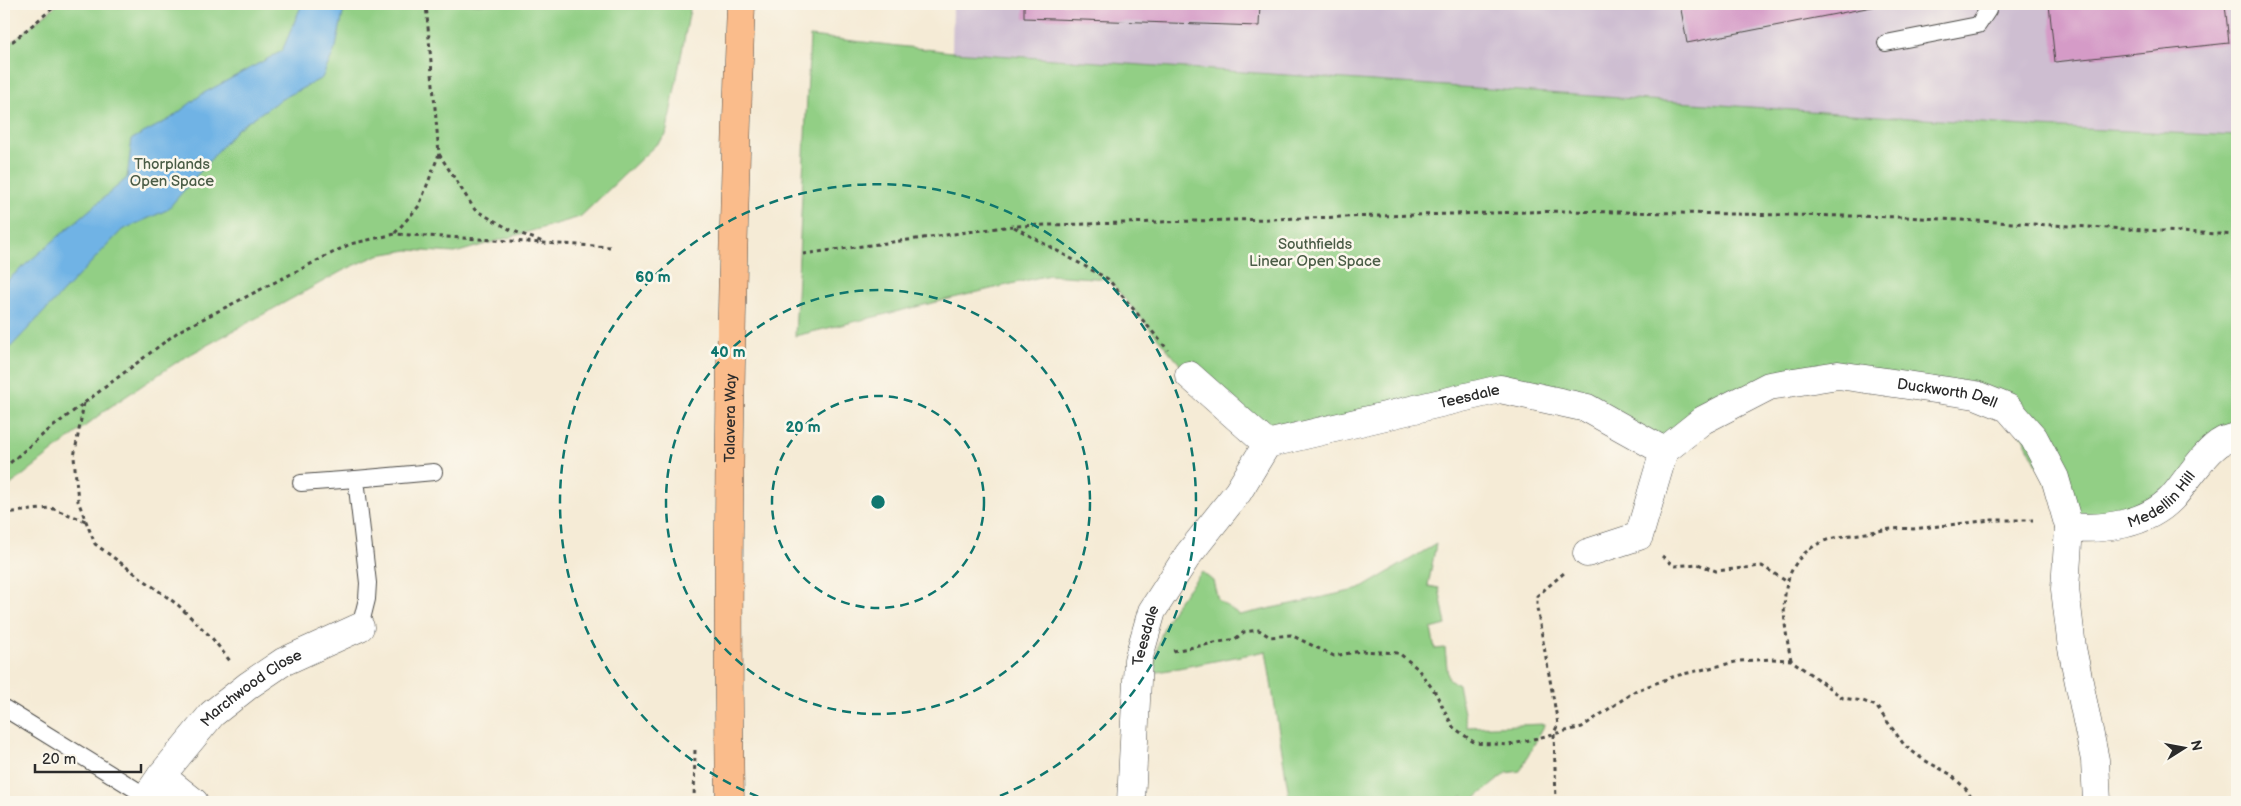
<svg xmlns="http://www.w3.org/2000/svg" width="2241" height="806" font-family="'Balsamiq Sans',sans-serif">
  <rect width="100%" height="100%" fill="#fbf7ec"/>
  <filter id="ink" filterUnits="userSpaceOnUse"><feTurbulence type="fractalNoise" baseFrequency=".02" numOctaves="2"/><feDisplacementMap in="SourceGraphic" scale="10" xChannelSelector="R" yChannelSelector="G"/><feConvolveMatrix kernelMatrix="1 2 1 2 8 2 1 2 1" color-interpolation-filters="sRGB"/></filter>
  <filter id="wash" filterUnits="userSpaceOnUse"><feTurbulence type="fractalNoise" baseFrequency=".0096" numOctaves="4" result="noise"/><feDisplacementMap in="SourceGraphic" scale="20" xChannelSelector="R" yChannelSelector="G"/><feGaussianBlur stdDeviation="1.12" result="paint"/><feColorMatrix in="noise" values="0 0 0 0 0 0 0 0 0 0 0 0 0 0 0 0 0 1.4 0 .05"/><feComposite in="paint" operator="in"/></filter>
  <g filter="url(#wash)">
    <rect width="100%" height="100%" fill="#f5ebd6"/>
    <polygon fill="#cebed1" points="953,4 2237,4 2237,136 2040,127 952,52"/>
    <g fill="#92cf85" stroke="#5e7d58">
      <polygon points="58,4 691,4 666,135 580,217 455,253 408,250 378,255 344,270 180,360 107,409 4,490 4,41 13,41"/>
      <polygon points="810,36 952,52 2040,127 2237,136 2237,437 2171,499 2069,527 2008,408 1838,375 1769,386 1664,451 1500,389 1267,444 1189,375 1108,279 1049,275 795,336"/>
      <path d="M 1436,544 L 1428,586 L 1439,588 L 1446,625 L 1431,629 L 1435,649 L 1445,648 L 1448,678 L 1458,685 L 1467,727 L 1545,724 L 1520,771 L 1506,773 L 1471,802 L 1462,796 L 1456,802 L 1290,802 L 1266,651 L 1153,673 C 1156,655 1159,636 1167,620 C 1176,602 1190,587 1202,572 L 1213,581 L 1218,600 L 1240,615 L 1360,589 Z"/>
    </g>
    <polygon fill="#6fb3e5" stroke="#4d6f88" points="302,4 345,4 336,47 322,78 280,100 237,129 167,210 122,230 4,354 4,283 127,178 132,139 170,119 202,94 282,51"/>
    <g id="blocks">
      <g fill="#d59bc7">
        <polygon points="1024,4 1260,4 1259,26 1024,18"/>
        <polygon points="1680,4 1881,4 1882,5 1687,43"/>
        <polygon points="2049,4 2225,4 2229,43 2055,62"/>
      </g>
    </g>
  </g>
  <g filter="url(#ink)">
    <use href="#blocks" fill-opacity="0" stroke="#494845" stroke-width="1"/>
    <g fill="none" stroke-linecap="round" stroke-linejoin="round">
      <g stroke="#494845" stroke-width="18">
        <g id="lane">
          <polyline points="1886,43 1978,25 1988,10 1987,4"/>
          <polyline points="301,483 356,479"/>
          <polyline points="360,627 367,599 368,583 356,479 434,472"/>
          <polyline points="4,708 146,796"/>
        </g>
      </g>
      <g stroke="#494845" stroke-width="29">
        <g id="street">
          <polyline points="1189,375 1267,444"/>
          <path id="s1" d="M 2069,527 C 2104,530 2146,525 2172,498 C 2185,484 2205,450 2223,441 C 2227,439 2233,438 2237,437"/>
          <path id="s2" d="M 1587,553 L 1639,536 L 1664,451 L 1703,420 L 1769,386 L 1838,375 L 1976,395 L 2008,408 L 2034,438 L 2055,478 L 2069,527 L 2065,589 L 2072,648 L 2095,760 L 2097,802"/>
          <polyline points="161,776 194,802"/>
          <path id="s3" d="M 143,802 L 161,776 L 212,714 L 249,685 L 283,662 L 360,627"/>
          <path id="s4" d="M 1131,802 L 1138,660 L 1152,611 L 1188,555 L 1238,492 L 1267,444 L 1500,389 L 1587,408 L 1664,451"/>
        </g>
      </g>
      <g stroke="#494845" stroke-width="29">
        <g id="primary">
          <path id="s5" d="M 730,802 C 726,536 731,270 741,4"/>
        </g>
      </g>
      <g stroke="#494845" stroke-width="3" stroke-dasharray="4 4" stroke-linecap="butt">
        <polyline points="4,41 13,41 58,4"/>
        <polyline points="439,154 475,210 511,230 543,242"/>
        <polyline points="1014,227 1108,279 1168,350"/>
        <polyline points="395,233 419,206 439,154 426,4"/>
        <polyline points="803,254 1013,226 1563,211 1903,217 2237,235"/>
        <polyline points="84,403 74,457 78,501 95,544 178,605 212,638 230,661"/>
        <polyline points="4,468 46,432 179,331 350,244 395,234 610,247"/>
        <polyline points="4,513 51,508 86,521"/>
        <polyline points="1662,556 1674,566 1698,564 1716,571 1762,566 1786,581"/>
        <polyline points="1173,651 1235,639 1244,632 1259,630 1270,637 1291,635 1334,656 1360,651 1399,653 1417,668 1435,692 1453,727 1475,743 1509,745 1582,727 1635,691 1675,676 1740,661 1770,659 1791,660 1843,698 1863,701 1876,706 1905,746 1924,760 1950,774 1966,789 1974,802"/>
        <path d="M 1791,660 C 1783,621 1774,569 1816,545 C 1829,537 1845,536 1860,534 C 1878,531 1895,527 1913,529 L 1992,520 L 2033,520"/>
        <polyline points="694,802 695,748"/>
        <polyline points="1556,802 1554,733 1558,724 1537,608 1537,596 1564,573"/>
      </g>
      <use href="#lane" stroke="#fff" stroke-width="16"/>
      <use href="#street" stroke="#fff" stroke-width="28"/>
      <use href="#primary" stroke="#fabc8b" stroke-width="28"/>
    </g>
  </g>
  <g fill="none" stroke="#0f766e" stroke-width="2.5" stroke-dasharray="9 6">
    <circle cx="878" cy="502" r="106"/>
    <circle cx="878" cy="502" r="212"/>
    <path d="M772 802A318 318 0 1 1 984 802"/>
  </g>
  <g text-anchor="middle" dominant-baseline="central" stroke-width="5" stroke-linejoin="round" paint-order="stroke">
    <g font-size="15" fill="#4a5c46" stroke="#fbf7ec">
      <text x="172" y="164">Thorplands<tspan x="172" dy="17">Open Space</tspan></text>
      <text x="1315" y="244">Southfields<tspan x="1315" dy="17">Linear Open Space</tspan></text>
    </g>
    <g font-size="15" fill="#2b2b2b" stroke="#fbf7ec">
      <text stroke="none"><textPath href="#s2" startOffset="448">Duckworth Dell</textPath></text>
      <text stroke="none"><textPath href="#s4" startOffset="604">Teesdale</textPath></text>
      <text stroke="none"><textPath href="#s5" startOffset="384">Talavera Way</textPath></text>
      <text stroke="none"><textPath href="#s1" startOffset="101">Medellin Hill</textPath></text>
      <text stroke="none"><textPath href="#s4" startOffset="168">Teesdale</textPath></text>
      <text stroke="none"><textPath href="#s3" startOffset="159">Marchwood Close</textPath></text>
    </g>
  </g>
  <circle cx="878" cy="502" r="8" fill="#0f766e" stroke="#fbf7ec" stroke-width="2.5"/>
  <g font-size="15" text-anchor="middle" font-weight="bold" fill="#0f766e" stroke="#fbf7ec" stroke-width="5" stroke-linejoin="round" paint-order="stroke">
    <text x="653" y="282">60 m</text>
    <text x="728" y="357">40 m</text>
    <text x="803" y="432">20 m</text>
  </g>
  <rect width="2241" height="806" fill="none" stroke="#fbf7ec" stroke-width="20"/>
  <g transform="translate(2184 748) rotate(79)" stroke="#fbf7ec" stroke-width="4" paint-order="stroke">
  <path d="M0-4L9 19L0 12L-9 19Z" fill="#2b2b2b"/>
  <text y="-8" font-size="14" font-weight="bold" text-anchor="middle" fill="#2b2b2b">N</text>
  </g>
  <path d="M35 764v8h106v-8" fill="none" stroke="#2b2b2b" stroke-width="2.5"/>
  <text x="42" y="764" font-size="15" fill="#2b2b2b" stroke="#fbf7ec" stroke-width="4" paint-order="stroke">20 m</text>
</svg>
